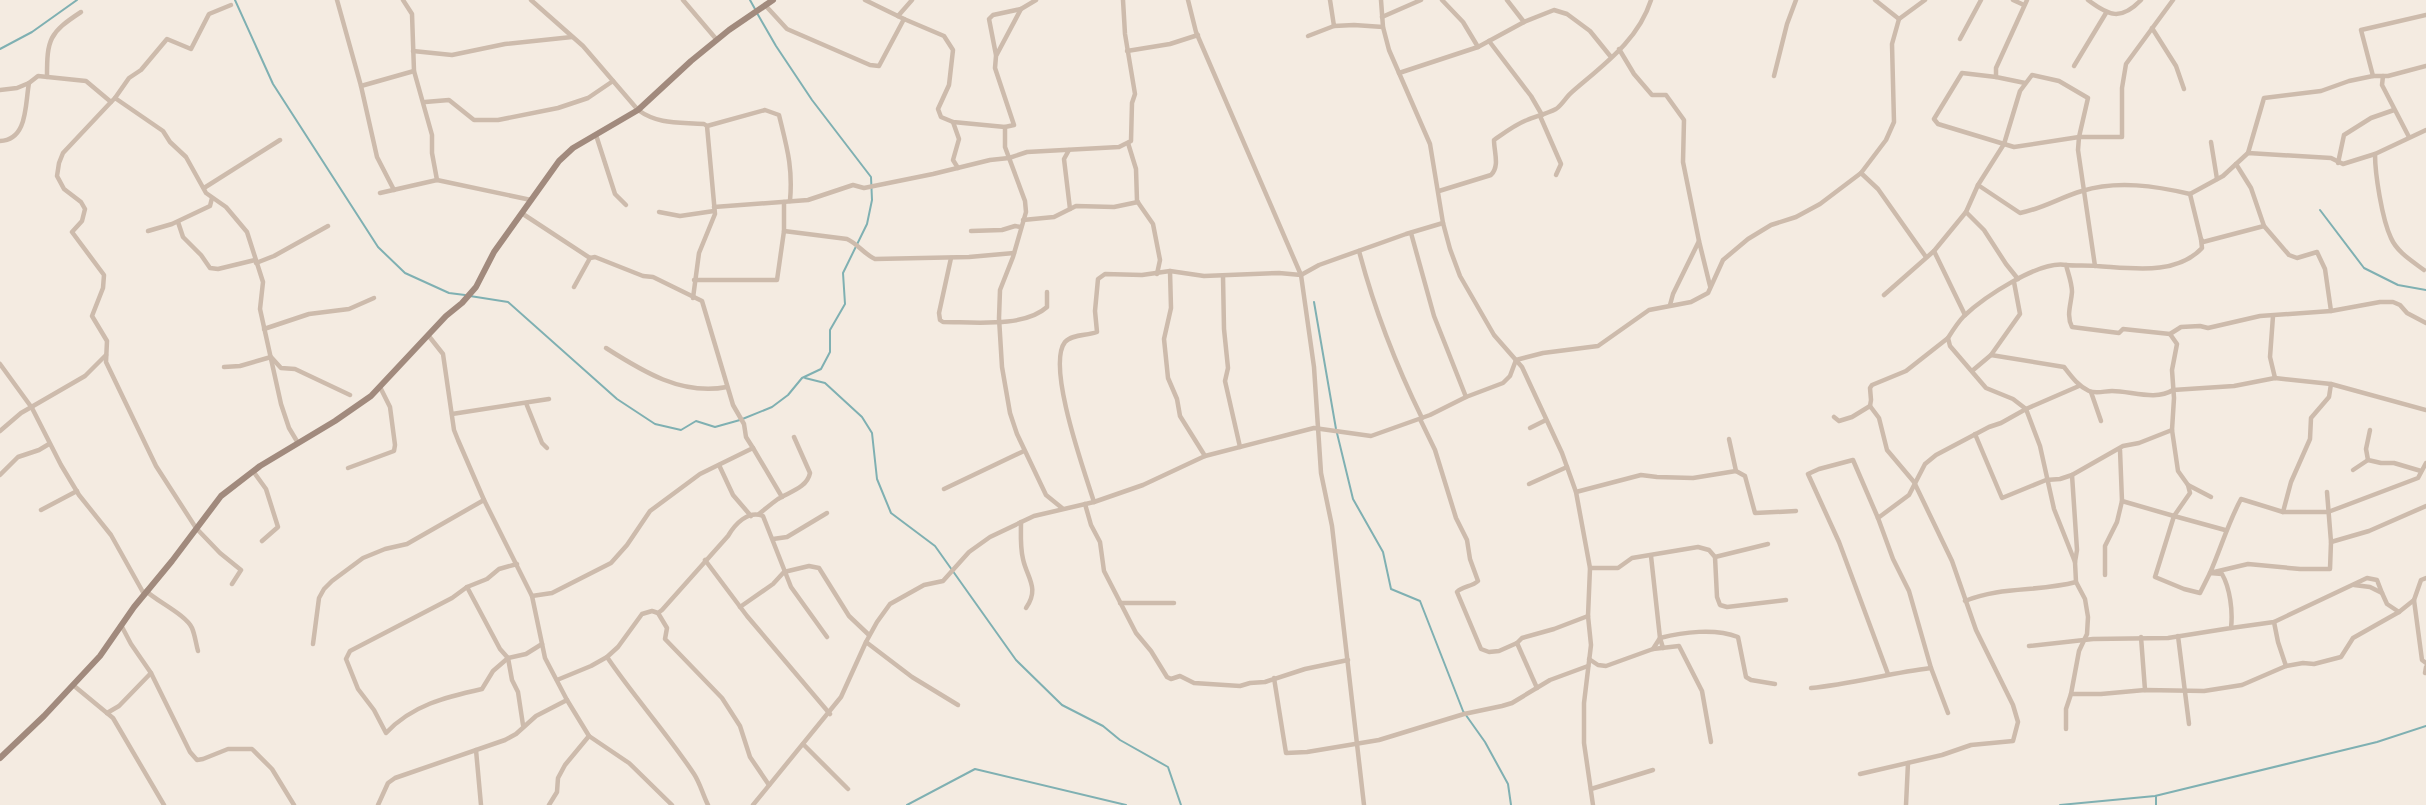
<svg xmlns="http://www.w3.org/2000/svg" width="2426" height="805" font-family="'Source Sans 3',sans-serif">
  <rect width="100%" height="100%" fill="#f4ebe1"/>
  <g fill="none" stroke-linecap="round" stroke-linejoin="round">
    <g stroke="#7fb0b2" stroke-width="2">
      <polyline points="235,0 273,84 378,247 405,273 449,293 465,295"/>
      <polyline points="750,0 755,9"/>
      <polyline points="0,49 32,32 77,0"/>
      <polyline points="2320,210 2364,268 2398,285 2426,290"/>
      <polyline points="470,296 508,302 617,399 655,424 681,430 696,421 715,427 740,420 772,407 788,395 802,378 821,369 830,352 830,330 845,304 843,273 867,224 872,200 871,177 812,100 776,46 757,13"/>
      <polyline points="1314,302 1336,429 1353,499 1383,552 1391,589 1420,601 1463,711 1485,742 1508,784 1511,805"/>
      <polyline points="805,378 825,383 862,417 872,433 877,479 891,513 935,546 1016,660 1062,705 1103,726 1120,740 1168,767 1181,805"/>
      <polyline points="2156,797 2156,805"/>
      <polyline points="907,805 975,769 1126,805"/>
      <polyline points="2060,805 2155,796 2377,742 2426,726"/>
    </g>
    <g stroke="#cdbbac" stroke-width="4.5">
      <polyline points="337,0 361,86 377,157 394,190"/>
      <polyline points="403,0 412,14 414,71 432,135 432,153 437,180"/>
      <path d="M 531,0 L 583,46 L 638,110 C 659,125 679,122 704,124 L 707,126 L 715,214 L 699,253 L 693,298"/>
      <polyline points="683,0 717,40"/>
      <polyline points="1036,0 1021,9 996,56 995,68 1014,125 1005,127 1005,147 1025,201 1026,212 1013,257 1000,290 999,318 1002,367 1010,413 1017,434 1046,495 1062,508"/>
      <polyline points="1188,0 1196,32 1301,275 1314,367 1321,473 1332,526 1364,805"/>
      <polyline points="1330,0 1334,26 1354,25 1383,27"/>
      <polyline points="1381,0 1383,27 1389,50 1430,144 1443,223 1450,249 1460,276 1494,335 1522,367 1562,453 1576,492 1590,568 1588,616 1591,645 1584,703 1584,743 1593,805"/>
      <polyline points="1442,0 1463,22 1478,47"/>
      <polyline points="1507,0 1524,22"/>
      <polyline points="1875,0 1899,19"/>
      <polyline points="2013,0 2024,5"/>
      <path d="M 2088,0 C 2109,16 2121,21 2141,0"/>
      <polyline points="765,5 787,29 870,65 879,66 904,19 865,0"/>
      <polyline points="898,16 912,0"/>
      <polyline points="1382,17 1421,0"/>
      <polyline points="904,19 944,36 953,50 949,85 938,109 941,117 953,122 1005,127"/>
      <polyline points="2152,28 2176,66 2184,89"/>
      <polyline points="1308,36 1334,26"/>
      <polyline points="1960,39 1981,0"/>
      <polyline points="1489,41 1531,96 1542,115"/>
      <polyline points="1619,49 1634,74 1652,95 1666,95 1684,120 1683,162 1699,241"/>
      <polyline points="413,51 452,55 505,44 572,37"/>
      <polyline points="1127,51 1170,44 1198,35"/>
      <polyline points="996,55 989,19 993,15 1021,9"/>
      <polyline points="2074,66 2106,13"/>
      <polyline points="1399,73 1478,47 1524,22 1554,10 1567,14 1590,31 1611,57"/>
      <polyline points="1774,76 1787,24 1796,0"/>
      <polyline points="2373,76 2361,30 2426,15"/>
      <polyline points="2383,76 2382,85 2409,137"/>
      <path d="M 47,77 C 47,39 49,33 81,12"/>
      <polyline points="1996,77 1962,73 1934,119 1938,124 2014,147 2079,137 2078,150 2095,266"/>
      <polyline points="2025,83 1996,77 1996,68 2027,0"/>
      <polyline points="361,86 414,71"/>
      <polyline points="0,90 17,88 29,83"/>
      <polyline points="115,98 129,78 141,70 167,39 191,49 209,14 231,5"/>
      <polyline points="111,102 63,153 59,163 57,176 64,189 81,202 85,209 82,221 72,232 104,275 103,288 92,316 107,341 106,362 156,466 196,528 220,553 241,570 232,584"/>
      <polyline points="425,102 449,100 474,120 498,120 558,108 588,98 613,81"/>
      <polyline points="1540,116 1561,164 1556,175"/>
      <polyline points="953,122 959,139 953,160 958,168"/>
      <path d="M 707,126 L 765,110 L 779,115 C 787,148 793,167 790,201"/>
      <polyline points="596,135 615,194 626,205"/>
      <path d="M 0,141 C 28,140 25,104 29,83 L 38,76 L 86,81 L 111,102 L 115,98 L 163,131 L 170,142 L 186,157 L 206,193 L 226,207 L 247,232 L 263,282 L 260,309 L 281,404 L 289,428 L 298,443"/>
      <polyline points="2211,142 2217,179"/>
      <polyline points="1128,143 1136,169 1137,201 1153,224 1160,260 1157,274"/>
      <polyline points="1069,150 1064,159 1070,209"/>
      <polyline points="2248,153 2264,98 2321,91 2349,81 2373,76 2388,76 2426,66"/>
      <path d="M 2375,154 C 2375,174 2382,219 2391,238 C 2397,252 2412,261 2424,270"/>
      <polyline points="2338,163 2344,135 2371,118 2394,110"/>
      <polyline points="2236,164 2251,188 2264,226 2289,255 2297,258 2317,252 2325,269 2331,311"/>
      <polyline points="1861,173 1878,189 1926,257"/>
      <path d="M 1978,185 L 2020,213 C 2042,209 2061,197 2082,191 C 2117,180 2156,186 2190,194 L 2223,176 L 2248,153 L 2331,158 L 2343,164 L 2375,154 L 2426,130"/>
      <polyline points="204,188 280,140"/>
      <path d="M 1439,191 L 1491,175 C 1500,166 1494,152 1494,140 C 1504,133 1516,124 1527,120 C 1537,116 1546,114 1556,109 C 1562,105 1566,97 1572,92 C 1603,65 1638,41 1651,0"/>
      <polyline points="380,193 437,180 531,200"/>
      <polyline points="2190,194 2201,239 2203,242 2264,226"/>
      <polyline points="714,207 808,200 853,185 864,188 933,174 990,160 1009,158 1027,152 1119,147 1131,141 1132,103 1135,94 1125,34 1123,0"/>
      <polyline points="659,212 680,216 714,211"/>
      <polyline points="1966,212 1984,230 2006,264 2018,279"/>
      <polyline points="523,214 590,258"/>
      <polyline points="1023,220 1054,217 1076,206 1114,207 1138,202"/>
      <polyline points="178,222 183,237 201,255 210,268 218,269 255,260"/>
      <polyline points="148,231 172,224 210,206 212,198"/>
      <path d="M 784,231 L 847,239 C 858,244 864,254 875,259 L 969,257 L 1014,253"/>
      <polyline points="971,231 1002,230 1015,226 1021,227"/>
      <polyline points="1411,233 1434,316 1466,397"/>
      <path d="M 1359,251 C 1374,308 1396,365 1422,418"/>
      <polyline points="1934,251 1965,315"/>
      <path d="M 951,258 L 939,313 L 940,320 L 943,322 C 973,322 1024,328 1047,307 L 1047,292"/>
      <polyline points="256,263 274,256 328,226"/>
      <path d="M 2066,265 C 2076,266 2087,265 2097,266 C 2131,268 2176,276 2202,248 L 2201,239"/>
      <polyline points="1170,271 1171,308 1164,339 1168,378 1177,399 1180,416 1205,456"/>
      <polyline points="1223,276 1224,329 1228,368 1225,381 1240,447"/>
      <polyline points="694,280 777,280 784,231 784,202"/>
      <polyline points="1884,295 1934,251 1966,212 1978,185 2004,144 2020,91 2032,75 2059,81 2088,98 2079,137 2122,137 2122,88 2126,64 2173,0"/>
      <polyline points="1670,305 1673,294 1699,241 1710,286"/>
      <polyline points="2273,316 2270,357 2275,378"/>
      <polyline points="264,329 309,314 349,309 374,298"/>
      <polyline points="428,335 443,354 454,430 458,440 484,500 532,596 545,658 567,700 589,736 629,763 672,805"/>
      <path d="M 606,348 C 642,371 682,396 727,387"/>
      <path d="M 1991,355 L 2064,367 C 2071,376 2078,386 2089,391 C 2096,394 2105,391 2112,391 C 2131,391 2156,401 2173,390 L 2234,386 L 2275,378 L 2331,384 L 2426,410"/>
      <polyline points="0,364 32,408 61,465 79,495 111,535 144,594"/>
      <polyline points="224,367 240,366 271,357 281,368 295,369 350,395"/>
      <polyline points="1972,371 1991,355 2020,314 2014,282"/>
      <polyline points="2091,392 2101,421"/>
      <polyline points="526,403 542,443 547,448"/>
      <polyline points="1870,406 1871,400 1870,388 1872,385 1906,371 1948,338"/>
      <polyline points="452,414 549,399"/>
      <polyline points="1834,417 1839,421 1852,417 1870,406 1879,418 1887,450 1914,482 1952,561 1976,630 2013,705 2018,722 2013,741 1971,745 1942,755 1860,774"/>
      <path d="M 1420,419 L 1435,450 L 1456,518 L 1467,540 L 1470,559 L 1478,581 C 1472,587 1462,586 1457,592 L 1481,649 L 1489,652 L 1499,651 L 1517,643 L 1522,638 L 1554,629 L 1588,616"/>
      <polyline points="1530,428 1546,420"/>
      <polyline points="2370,430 2366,449 2368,460 2381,463 2394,463 2421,471"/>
      <polyline points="0,431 21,413 85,376 106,355"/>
      <polyline points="1975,434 2002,498 2046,480 2060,479 2072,475 2123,446 2139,443 2172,430"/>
      <polyline points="753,448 782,497"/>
      <polyline points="719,465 733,495 751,516"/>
      <polyline points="348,468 394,451 395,445 390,407 380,387"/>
      <polyline points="2353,470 2368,460"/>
      <polyline points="253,471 266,489 278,527 262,541"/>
      <polyline points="1736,471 1745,476 1755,513 1796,511"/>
      <polyline points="0,475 18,457 39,450 49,444"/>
      <polyline points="1529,484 1567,467"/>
      <polyline points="2188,485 2211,497"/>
      <polyline points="944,489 1024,451"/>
      <polyline points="1576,492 1641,475 1657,477 1693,478 1736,471 1729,439"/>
      <polyline points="2327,492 2331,542 2369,531 2426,506"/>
      <polyline points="2122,501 2174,516 2190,493 2188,485 2178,471 2172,430 2174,398 2172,370 2177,344 2170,334"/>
      <path d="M 1094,502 C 1085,473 1046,366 1065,342 C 1072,334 1087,336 1097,332 L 1095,311 L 1098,279 L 1105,274 L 1142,275 L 1170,271 L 1204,276 L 1279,273 L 1301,275 L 1319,265 L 1406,234 L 1443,223"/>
      <polyline points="1085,504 1091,525 1100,542 1104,571 1136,633 1151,651 1167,677 1171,679 1180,676 1194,683 1240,686 1250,683 1265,682 1305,669 1348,660"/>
      <polyline points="41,510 77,491"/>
      <polyline points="2283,512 2291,482 2310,439 2311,418 2329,397 2331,384"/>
      <path d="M 759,514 C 765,509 771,504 778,499 C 789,492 807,488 810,473 L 794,437"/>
      <polyline points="1878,518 1853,460 1819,469 1808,474 1839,542 1888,674"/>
      <path d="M 1021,522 C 1021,534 1020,547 1023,559 C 1027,578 1040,588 1026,608"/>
      <polyline points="773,539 787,537 827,513"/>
      <path d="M 2331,542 L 2330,569 L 2300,569 L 2248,564 L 2210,573 C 2221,548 2228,523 2241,499 L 2283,512 L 2328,512 L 2418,478 L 2426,463"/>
      <polyline points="1651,556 1660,638 1663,648"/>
      <polyline points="1715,557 1768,544"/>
      <polyline points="705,560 747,616 830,714"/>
      <path d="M 2075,562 L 2054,509 L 2040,446 L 2026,409 L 2013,399 L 1986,388 L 1950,346 L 1948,338 C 1953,330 1958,322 1964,316 C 1983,298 2039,260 2066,265 C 2068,273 2072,283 2072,292 C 2071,305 2066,315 2072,327 L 2119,333 L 2123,329 L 2170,334 L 2181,327 L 2200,326 L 2208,328 L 2260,316 L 2331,311 L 2380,302 L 2393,302 L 2400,305 L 2407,313 L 2426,323"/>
      <path d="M 517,564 L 499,569 L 487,579 L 467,587 L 452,598 L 350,651 L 346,659 L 358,689 L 374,710 L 386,733 C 412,705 446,697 482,689 L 493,671 L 508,658 L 526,654 L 542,644"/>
      <polyline points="1590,568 1618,568 1632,558 1698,547 1709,550 1715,557 1717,597 1720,605 1727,607 1786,600"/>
      <polyline points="2105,575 2105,546 2117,522 2122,501 2120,450"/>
      <polyline points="2354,585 2370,587 2382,593 2387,604 2399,612"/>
      <polyline points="467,587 500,649 508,658 512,680 518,692 523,725"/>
      <path d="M 146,591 C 158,602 186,615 192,628 C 195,635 196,644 198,651"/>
      <polyline points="532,596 552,593 611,563 627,545 650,511 700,474 753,448 746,437 744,424 733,405 702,301 653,277 643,276 595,257 590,258 574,287"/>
      <polyline points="2414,600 2422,660 2426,663"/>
      <path d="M 1965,601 C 2001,586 2039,592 2076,582"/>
      <polyline points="1120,603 1174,603"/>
      <polyline points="740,607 773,584 784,572 809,566 819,568 849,616 869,635"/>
      <polyline points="658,613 667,628 665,639 722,698 740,726 750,757 769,785"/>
      <polyline points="2274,622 2278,642 2286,666"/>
      <polyline points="121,625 131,644 151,673 190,752 197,760 203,759 228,749 252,749 272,769 294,805"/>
      <polyline points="2231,628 2274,622 2367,578 2377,580 2382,593"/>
      <polyline points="2178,636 2189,724"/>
      <polyline points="2141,637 2145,690"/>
      <polyline points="866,642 912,677 958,705"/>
      <polyline points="1517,643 1537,688"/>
      <polyline points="313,644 319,598 324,589 332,581 363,558 385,549 407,544 484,500"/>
      <path d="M 2029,646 L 2093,639 L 2168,638 L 2231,628 C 2233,611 2230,588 2222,574 L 2210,573 L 2200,593 L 2184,589 L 2155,577 L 2174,516 L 2225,530"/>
      <path d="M 1653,649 L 1660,638 C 1683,632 1715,628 1738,637 L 1746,677 L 1751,680 L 1775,684"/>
      <path d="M 607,657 C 634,697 667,733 694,774 C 700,783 703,795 708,805"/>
      <polyline points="1589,659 1598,665 1606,666 1653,649 1679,646 1702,691 1711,742"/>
      <polyline points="2425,673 2426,667"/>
      <polyline points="1274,678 1286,753 1307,752 1379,740 1464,714 1502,706 1512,703 1550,680 1588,666"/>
      <path d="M 557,680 L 591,666 L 607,657 L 618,647 L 642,614 L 652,611 L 658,613 L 662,610 L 728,536 C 735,524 748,510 763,516 L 791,587 L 827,637"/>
      <polyline points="73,685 113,718 164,805"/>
      <path d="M 1811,688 C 1851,684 1890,673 1931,668"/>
      <polyline points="2071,694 2079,651 2087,634 2088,617 2085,599 2076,582 2075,562 2077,550 2072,475"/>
      <polyline points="107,713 119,706 151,673"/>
      <polyline points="1948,713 1931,668 1909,591 1893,559 1878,518 1909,495 1925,464 1936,455 1989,427 2001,423 2026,409 2079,386"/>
      <polyline points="2066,729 2066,709 2071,694 2101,694 2145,690 2204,691 2242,685 2286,666 2303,663 2314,664 2341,657 2353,638 2399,612 2414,600 2421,580 2426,578"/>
      <polyline points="803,744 848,789"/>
      <polyline points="476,750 481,805"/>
      <polyline points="1591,789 1653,770"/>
      <polyline points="378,805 388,783 395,778 505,740 516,734 536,716 567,700"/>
      <polyline points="549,805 557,792 558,778 565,765 589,736"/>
      <polyline points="753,805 841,697 866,642 877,622 890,604 924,585 943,581 969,552 990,537 1034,516 1094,502 1143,485 1205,456 1314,428 1371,436 1430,415 1466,397 1503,383 1510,376 1516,360 1543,353 1598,346 1649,310 1691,302 1708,293 1723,260 1748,239 1771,225 1796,217 1820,204 1861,173 1886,140 1894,122 1892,44 1899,19 1925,0"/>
      <polyline points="1906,805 1908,763"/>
    </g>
    <polyline stroke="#a18a7d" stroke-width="6" points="0,758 44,716 100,656 134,607 172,561 221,496 260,466 335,421 371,396 446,316 462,303 476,287 494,252 559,161 573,148 638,110 691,61 729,30 773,0"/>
  </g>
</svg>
